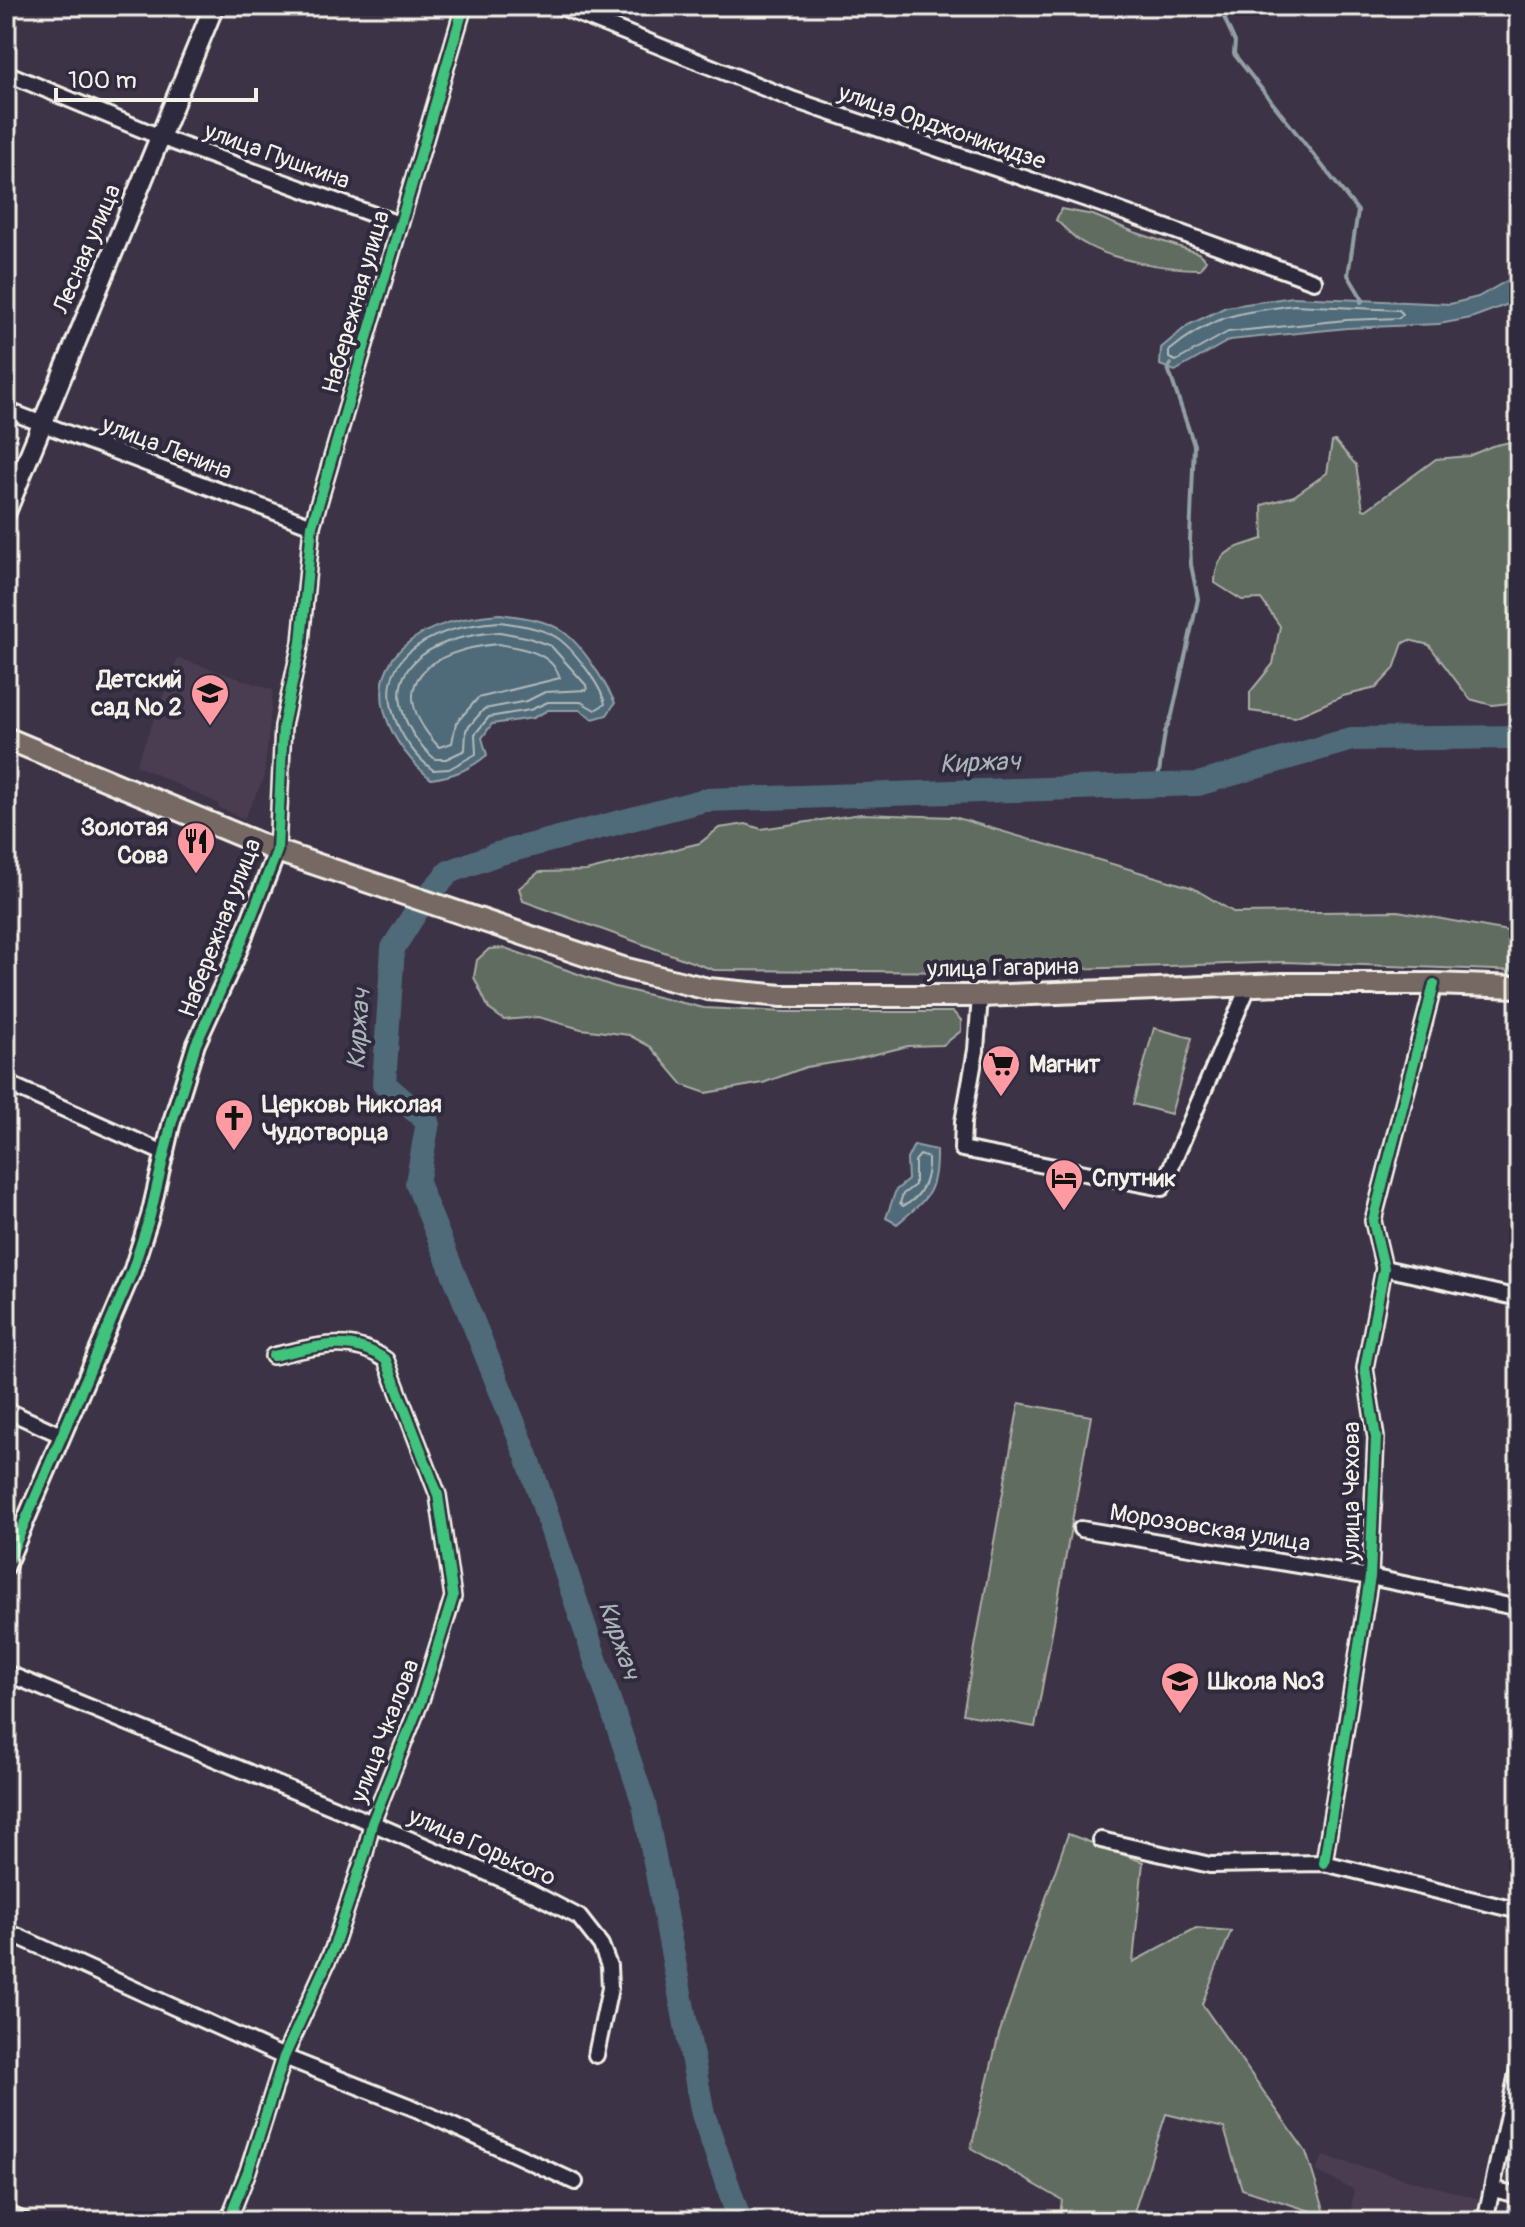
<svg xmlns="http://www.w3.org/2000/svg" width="1525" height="2227" font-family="Pangolin,sans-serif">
  <rect width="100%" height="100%" fill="#3c3346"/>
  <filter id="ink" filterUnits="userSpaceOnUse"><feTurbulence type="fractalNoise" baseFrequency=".0125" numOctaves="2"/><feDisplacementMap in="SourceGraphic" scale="16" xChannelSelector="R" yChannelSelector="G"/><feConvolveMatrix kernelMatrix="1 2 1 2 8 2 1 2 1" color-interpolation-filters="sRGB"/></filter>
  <g filter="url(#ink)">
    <g fill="#4b3e51">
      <polygon points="178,658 273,690 264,778 244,819 218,807 219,804 136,765"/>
      <polygon points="1323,2156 1480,2199 1476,2221 1349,2221 1354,2190 1316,2171"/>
    </g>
    <g fill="#606c61" stroke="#aaaea4" stroke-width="2">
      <path d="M 1061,209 L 1093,215 L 1134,232 L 1198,253 L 1206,260 L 1200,269 C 1167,269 1114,261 1085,244 C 1074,239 1065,228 1056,220 Z"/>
      <path d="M 1519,440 L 1519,702 L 1492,705 L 1470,699 L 1429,645 L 1409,640 L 1403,643 L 1394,669 L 1376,688 L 1343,696 L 1295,717 L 1250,711 L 1250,692 L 1273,664 L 1280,626 L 1261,599 L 1242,600 L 1215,583 C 1215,550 1236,547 1263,539 L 1262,505 L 1294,496 L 1327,473 L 1332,442 L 1335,441 L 1356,465 L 1363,509 L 1366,510 L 1436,459 L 1469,456 L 1492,446 Z"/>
      <polygon points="861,814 954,817 1193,888 1235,913 1398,911 1519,933 1519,971 1285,962 981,972 714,970 523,901 519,888 539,872 586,871 700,843 719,828 746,824 761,829"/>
      <polygon points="505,948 615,987 704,1008 786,1012 953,1012 961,1020 961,1031 943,1045 908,1046 852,1060 806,1067 763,1083 706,1093 683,1085 651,1047 629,1035 581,1029 538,1017 504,1020 489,1009 474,977 477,960 489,949"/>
      <polygon points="1154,1028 1192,1038 1171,1114 1133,1104"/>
      <polygon points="1019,1403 1091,1416 1035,1727 963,1714"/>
      <polygon points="1068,1834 1143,1862 1133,1962 1196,1928 1231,1931 1202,2004 1306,2152 1326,2216 1242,2189 1224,2128 1166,2114 1131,2221 1059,2221 1062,2200 971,2148 999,2034"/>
    </g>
    <g fill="#506a78" stroke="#92a0a5" stroke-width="2">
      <polygon points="1519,274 1519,300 1471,318 1439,324 1347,328 1230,340 1175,371 1160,365 1161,348 1188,325 1226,307 1293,297 1450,304 1478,297"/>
      <path d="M 500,614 C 519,617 545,619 562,631 C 581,643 605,682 615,703 L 607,715 L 593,719 L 580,710 L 548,710 L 533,718 L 492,724 L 482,738 L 487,755 C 469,770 453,776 431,779 C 393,748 359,689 403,647 C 429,623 466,617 500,614 Z"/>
      <path d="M 914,1145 L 936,1150 C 937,1192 928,1198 897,1224 L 886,1218 L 896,1190 L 908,1180 L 907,1159 Z"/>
    </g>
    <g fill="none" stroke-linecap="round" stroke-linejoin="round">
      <g stroke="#b2bbbb" stroke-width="2">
        <path d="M 1294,305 L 1399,310 L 1403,314 L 1399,318 L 1346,320 L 1228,332 L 1176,361 L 1169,358 L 1169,351 C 1213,314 1240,313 1294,305 Z"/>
        <path d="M 500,622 C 518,625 540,627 556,637 C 572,647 601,685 605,704 L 595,710 L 581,702 L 548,702 L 530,710 L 489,717 L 475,734 L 476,754 L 449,769 L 433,770 C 400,745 370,688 408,653 C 433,631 468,624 500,622 Z"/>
        <path d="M 500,632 L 526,637 L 551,646 L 586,685 L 587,690 L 545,692 L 527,701 L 484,709 L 466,730 L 465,750 L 446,759 L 435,759 C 409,738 384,692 414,662 C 436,640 470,634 500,632 Z"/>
        <path d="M 498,644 C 522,648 552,652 560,678 L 478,698 L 456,723 L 452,743 L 439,747 C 380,683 431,650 498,644 Z"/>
        <path d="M 920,1155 L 928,1158 C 929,1178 922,1198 903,1206 L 900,1203 L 903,1194 L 915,1185 L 915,1161 Z"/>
      </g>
      <g stroke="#92a0a5" stroke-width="4">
        <polyline points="1219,6 1235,42 1234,54 1358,211 1348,275 1363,300 1361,302"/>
        <polyline points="1157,786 1165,732 1172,715 1198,599 1191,565 1190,540 1194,445 1168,368 1171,364"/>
      </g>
      <polyline stroke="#506a78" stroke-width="24" points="740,2221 703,2114 644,1804 527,1456 417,1183 428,1122 384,1084 393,948 421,904 449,872 497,854 705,800 1198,784 1352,739 1519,737"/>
      <g stroke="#f4f1e8" stroke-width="20">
        <g id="minor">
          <polyline points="559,6 794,100 1101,204 1314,281"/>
          <polyline points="6,73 165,139 399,224"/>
          <polyline points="6,410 312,526"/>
          <polyline points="277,851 283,726 301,642 312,526 464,6"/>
          <polyline points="980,996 976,1050 963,1122 962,1149 1162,1188 1249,985"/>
          <polyline points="6,1083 166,1154"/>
          <polyline points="1384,1268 1519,1298"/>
          <polyline points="6,1410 61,1435"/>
          <polyline points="1081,1529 1370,1577 1519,1608"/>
          <polyline points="6,1673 372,1823 529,1891 579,1917 601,1945 609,1966 610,1988 596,2055"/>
          <polyline points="1101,1840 1210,1865 1324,1863 1519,1911"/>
          <polyline points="1324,1863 1370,1577 1376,1438 1365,1368 1384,1268 1373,1221 1434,984"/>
          <polyline points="6,1931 284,2057 416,2109 575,2182"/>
          <polyline points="1492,2189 1519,2195"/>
          <polyline points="6,2213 24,2221"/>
          <path d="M 228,2221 L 248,2171 L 284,2057 L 333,1949 L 365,1853 L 372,1823 L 421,1700 L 453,1597 L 438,1495 L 386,1360 C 351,1334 313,1347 273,1356"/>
          <polyline points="1485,2221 1519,2064"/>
        </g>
      </g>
      <g stroke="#f4f1e8" stroke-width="22">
        <polyline id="tertiary" points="6,1566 132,1272 150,1216 171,1125 196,1044 234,961 277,851"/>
      </g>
      <g stroke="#f4f1e8" stroke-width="24">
        <polyline id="secondary" points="6,512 214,6"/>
      </g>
      <g stroke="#f4f1e8" stroke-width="26">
        <polyline id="primary" points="6,738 277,851 623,968 708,989 782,996 980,996 1283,984 1434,984 1519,987"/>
      </g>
      <use href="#minor" stroke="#2f2a3d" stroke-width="14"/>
      <use href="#tertiary" stroke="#2f2a3d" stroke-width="16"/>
      <use href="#secondary" stroke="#2f2a3d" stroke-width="18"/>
      <use href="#primary" stroke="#766964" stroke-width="20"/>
      <g stroke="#2f2a3d" stroke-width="15">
        <g id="cycleway">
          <polyline points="6,1566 132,1272 150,1216 171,1125 196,1044 234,961 277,851 283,726 301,642 312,526 464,6"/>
          <polyline points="1324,1863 1370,1577 1376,1438 1365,1368 1384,1268 1373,1221 1434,984"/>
          <path d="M 228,2221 L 248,2171 L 284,2057 L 333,1949 L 365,1853 L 372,1823 L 421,1700 L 453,1597 L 438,1495 L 386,1360 C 351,1334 313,1347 273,1356"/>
        </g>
      </g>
      <use href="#cycleway" stroke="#40c37c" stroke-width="10"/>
    </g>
  </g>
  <defs>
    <g id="school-pin" transform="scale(2)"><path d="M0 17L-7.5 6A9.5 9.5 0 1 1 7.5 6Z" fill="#ff9aa2" stroke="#2f2a3d"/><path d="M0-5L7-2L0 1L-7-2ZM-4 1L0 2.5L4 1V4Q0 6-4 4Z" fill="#111"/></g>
    <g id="restaurant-pin" transform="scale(2)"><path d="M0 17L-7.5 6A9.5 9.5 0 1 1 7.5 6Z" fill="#ff9aa2" stroke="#2f2a3d"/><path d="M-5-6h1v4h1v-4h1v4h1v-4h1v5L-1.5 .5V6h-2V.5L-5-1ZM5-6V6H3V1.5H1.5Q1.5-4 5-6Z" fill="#111"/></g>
    <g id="supermarket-pin" transform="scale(2)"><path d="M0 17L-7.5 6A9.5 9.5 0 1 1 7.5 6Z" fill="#ff9aa2" stroke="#2f2a3d"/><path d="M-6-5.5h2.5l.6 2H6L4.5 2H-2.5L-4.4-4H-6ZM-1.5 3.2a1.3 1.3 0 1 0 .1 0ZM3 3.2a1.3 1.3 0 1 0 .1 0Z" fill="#111"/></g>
    <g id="church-pin" transform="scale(2)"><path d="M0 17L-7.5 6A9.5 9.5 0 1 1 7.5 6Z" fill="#ff9aa2" stroke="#2f2a3d"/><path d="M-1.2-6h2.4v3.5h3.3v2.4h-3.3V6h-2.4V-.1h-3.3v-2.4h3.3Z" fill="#111"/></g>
    <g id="hotel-pin" transform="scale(2)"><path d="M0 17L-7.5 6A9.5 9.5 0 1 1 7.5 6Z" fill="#ff9aa2" stroke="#2f2a3d"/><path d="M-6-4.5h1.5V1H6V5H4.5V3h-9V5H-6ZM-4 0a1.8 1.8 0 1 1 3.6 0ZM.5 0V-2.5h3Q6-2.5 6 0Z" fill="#111"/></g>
  </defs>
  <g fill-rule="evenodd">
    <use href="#school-pin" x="210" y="693"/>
    <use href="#restaurant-pin" x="196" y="841"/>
    <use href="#supermarket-pin" x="1001" y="1064"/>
    <use href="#church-pin" x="234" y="1118"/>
    <use href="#hotel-pin" x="1064" y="1178"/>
    <use href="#school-pin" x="1180" y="1681"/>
  </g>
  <g text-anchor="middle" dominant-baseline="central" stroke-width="8" stroke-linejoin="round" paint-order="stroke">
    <g font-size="24" fill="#f4f1e8" stroke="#2f2a3d">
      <text transform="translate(942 127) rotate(19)">улица Орджоникидзе</text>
      <text transform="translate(277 156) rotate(20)">улица Пушкина</text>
      <text transform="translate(87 249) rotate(-67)">Лесная улица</text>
      <text transform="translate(356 302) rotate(-74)">Набережная улица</text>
      <text transform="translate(167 448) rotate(21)">улица Ленина</text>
      <text transform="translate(220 928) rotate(-69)">Набережная улица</text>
      <text transform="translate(1003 968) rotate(-1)">улица Гагарина</text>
      <text transform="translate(1351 1491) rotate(-90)">улица Чехова</text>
      <text transform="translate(1210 1528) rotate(9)">Морозовская улица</text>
      <text transform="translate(385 1731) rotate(-69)">улица Чкалова</text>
      <text transform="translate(482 1847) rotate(24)">улица Горького</text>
    </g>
    <g font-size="24" font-weight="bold" fill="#f4f1e8" stroke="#2f2a3d" text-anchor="start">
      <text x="182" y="679" text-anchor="end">Детский<tspan x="182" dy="28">сад № 2</tspan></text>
      <text x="168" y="827" text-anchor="end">Золотая<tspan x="168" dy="28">Сова</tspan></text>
      <text x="1029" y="1064">Магнит</text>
      <text x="262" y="1104">Церковь Николая<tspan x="262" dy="28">Чудотворца</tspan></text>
      <text x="1092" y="1178">Спутник</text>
      <text x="1208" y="1681">Школа №3</text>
    </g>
    <g font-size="26" font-style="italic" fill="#aab4b6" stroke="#2f2a3d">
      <text transform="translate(980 763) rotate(-2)">Киржач</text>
      <text transform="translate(359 1029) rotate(-86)">Киржач</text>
      <text transform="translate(619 1640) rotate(71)">Киржач</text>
    </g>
  </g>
  <rect width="1525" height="2227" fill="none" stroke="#2f2a3d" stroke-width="32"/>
  <rect x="16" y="16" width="1493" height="2195" fill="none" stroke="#f4f1e8" stroke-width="3" filter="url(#ink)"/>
  <path d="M56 88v12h200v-12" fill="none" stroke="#f4f1e8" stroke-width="4"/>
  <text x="68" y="88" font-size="24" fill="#f4f1e8" stroke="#2f2a3d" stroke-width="6" paint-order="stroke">100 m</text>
</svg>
